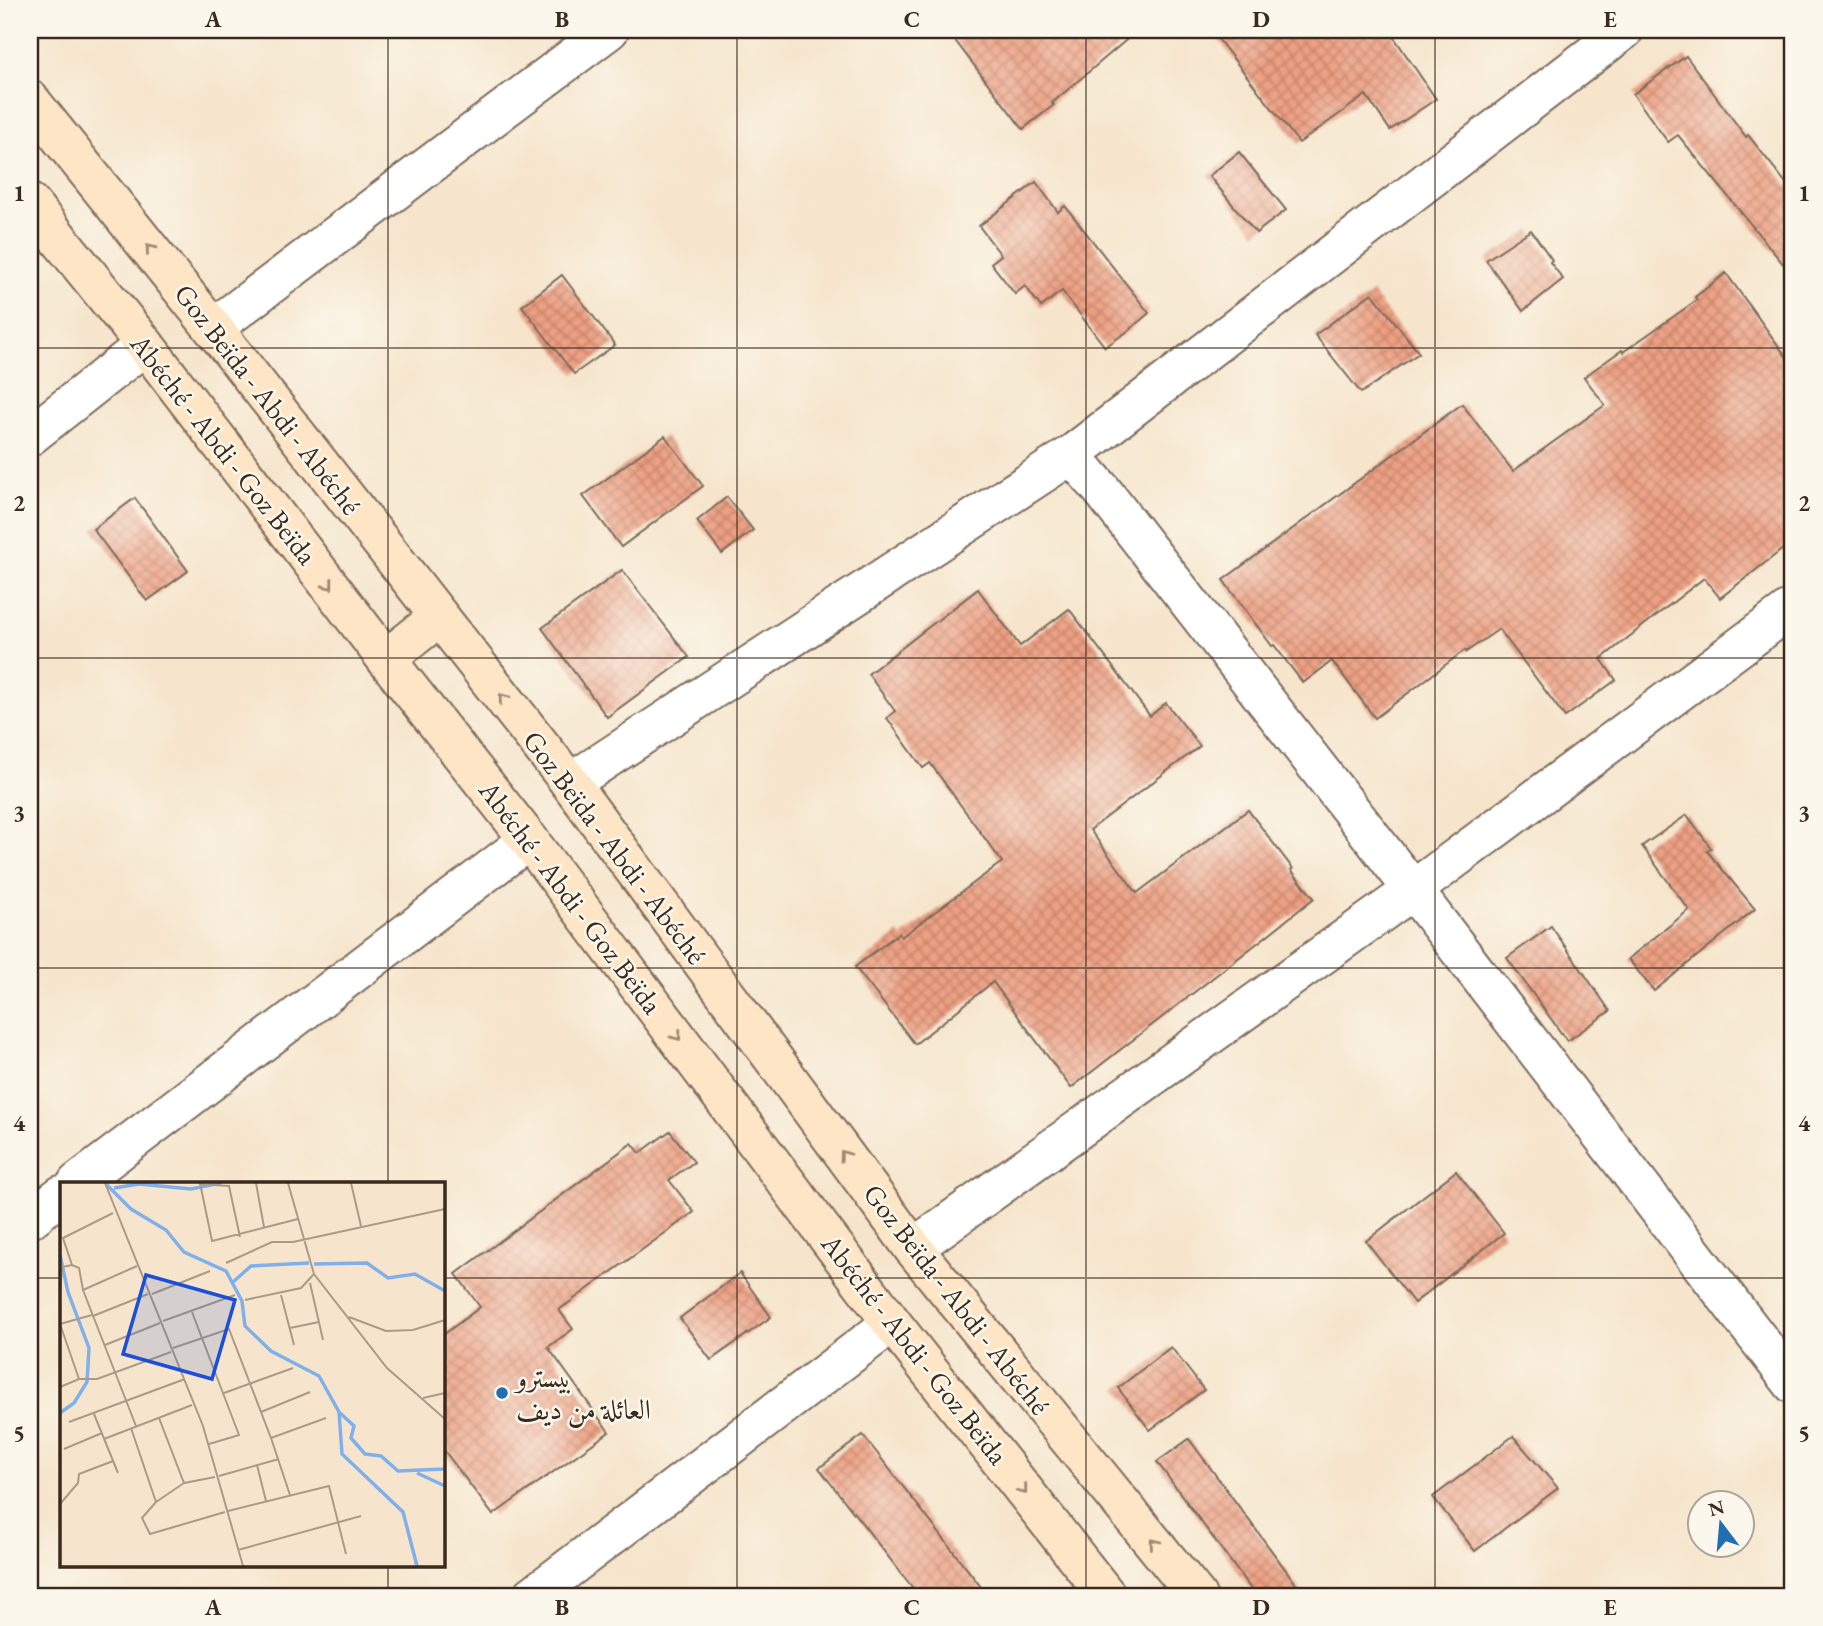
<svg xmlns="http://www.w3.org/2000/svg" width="1823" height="1626" font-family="'EB Garamond',Amiri,serif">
  <defs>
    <pattern id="building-cross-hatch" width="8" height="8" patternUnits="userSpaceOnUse" patternTransform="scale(1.75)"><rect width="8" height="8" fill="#eea083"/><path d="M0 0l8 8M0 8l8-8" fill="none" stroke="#c2836b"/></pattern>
  </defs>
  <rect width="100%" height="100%" fill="#fbf7ec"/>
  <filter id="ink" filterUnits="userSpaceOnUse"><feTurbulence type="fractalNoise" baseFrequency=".0143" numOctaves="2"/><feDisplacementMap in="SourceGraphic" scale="14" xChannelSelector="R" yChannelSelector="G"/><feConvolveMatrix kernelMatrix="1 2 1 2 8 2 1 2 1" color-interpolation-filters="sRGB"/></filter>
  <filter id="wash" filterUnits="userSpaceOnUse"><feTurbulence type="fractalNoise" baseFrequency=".00686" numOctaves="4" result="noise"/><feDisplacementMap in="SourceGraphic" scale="28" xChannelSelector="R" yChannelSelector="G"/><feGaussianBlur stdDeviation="1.57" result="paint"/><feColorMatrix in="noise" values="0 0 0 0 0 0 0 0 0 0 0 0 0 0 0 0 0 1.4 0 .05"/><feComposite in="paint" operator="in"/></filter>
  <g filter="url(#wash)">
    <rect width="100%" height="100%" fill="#f6e5cc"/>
    <g id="blocks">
      <g fill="url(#building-cross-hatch)">
        <polygon points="947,30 1138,30 1052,103 1054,105 1023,129"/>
        <polygon points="1211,30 1389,30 1436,99 1390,130 1366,95 1299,143"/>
        <polygon points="1686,56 1746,137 1748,135 1793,192 1793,276 1678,135 1668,142 1633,94"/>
        <polygon points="1239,152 1286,210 1256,233 1209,176"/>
        <polygon points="1036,182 1058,212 1065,206 1149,313 1128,331 1105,347 1062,291 1041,307 1025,286 1015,294 991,263 1001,255 979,226"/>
        <polygon points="1531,230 1552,260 1550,262 1563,279 1523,311 1486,260"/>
        <polygon points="1726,273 1793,366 1793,541 1720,598 1704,578 1601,659 1616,680 1565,717 1499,629 1466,652 1465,650 1375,718 1332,661 1303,683 1274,645 1272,646 1223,580 1462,404 1513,471 1605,405 1584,377 1622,350 1623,352 1697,300 1695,297"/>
        <polygon points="562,275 615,345 574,374 522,306"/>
        <polygon points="1372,293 1419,353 1361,393 1315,335"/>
        <polygon points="665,436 703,486 621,547 583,496"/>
        <polygon points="727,497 753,530 722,554 697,521"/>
        <polygon points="135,498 188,571 147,601 93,529"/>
        <polygon points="622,570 689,657 607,717 542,628"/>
        <polygon points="978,589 1020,646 1069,609 1150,716 1166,703 1200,746 1090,830 1137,893 1248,810 1293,869 1291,870 1314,898 1264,938 1071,1088 993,982 915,1044 855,967 899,933 901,937 1002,862 930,763 923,768 887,718 895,711 868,674"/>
        <polygon points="1687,815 1711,848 1707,851 1755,909 1654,991 1628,959 1689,910 1642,846"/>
        <polygon points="1551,926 1610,1011 1567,1041 1507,958"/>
        <polygon points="670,1131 694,1162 669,1180 694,1212 559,1310 573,1329 548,1347 609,1432 493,1515 443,1449 443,1335 480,1307 456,1274 632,1143 640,1153"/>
        <polygon points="1456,1171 1504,1233 1414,1303 1366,1241"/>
        <polygon points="740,1273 771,1317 711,1360 680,1318"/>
        <polygon points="1171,1347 1204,1390 1150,1430 1118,1388"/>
        <polygon points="863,1435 988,1596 919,1596 832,1485 819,1468"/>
        <polygon points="1513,1436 1558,1488 1475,1551 1433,1497"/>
        <polygon points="1189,1439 1305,1596 1256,1596 1157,1462"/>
      </g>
    </g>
  </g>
  <g filter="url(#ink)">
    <use href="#blocks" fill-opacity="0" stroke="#7c6b5b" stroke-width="2"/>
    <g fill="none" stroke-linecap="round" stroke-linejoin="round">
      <g stroke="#7c6b5b" stroke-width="42">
        <g id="street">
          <polyline points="213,328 609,30"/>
          <polyline points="30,436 145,345"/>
          <polyline points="1071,455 1101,489 1413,890 1793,1384"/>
          <polyline points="570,783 1071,455 1624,30"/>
          <polyline points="77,1183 529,840"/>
          <polyline points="30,1219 61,1195"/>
          <polyline points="913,1248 1413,890 1793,607"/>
          <polyline points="532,1596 892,1323"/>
        </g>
      </g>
      <g stroke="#7c6b5b" stroke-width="42">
        <g id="secondary">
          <polyline points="30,100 213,328 570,783 913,1248 1197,1596"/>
          <polyline points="30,203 145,345 386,659 529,840 892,1323 1107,1596"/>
          <polyline points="386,659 439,617"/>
        </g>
      </g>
      <use href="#street" stroke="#fff" stroke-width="38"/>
      <use href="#secondary" stroke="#fde5c5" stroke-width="38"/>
    </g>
    <defs><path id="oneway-chevron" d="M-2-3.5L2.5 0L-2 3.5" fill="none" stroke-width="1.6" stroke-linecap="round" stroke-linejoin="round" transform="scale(1.75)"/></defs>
    <g stroke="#9c8872">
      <use href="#oneway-chevron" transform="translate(150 249) rotate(-129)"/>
      <use href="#oneway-chevron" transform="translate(329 585) rotate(53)"/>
      <use href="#oneway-chevron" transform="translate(503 698) rotate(-128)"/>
      <use href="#oneway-chevron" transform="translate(677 1036) rotate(53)"/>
      <use href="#oneway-chevron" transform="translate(844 1155) rotate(-126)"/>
      <use href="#oneway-chevron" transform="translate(1023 1490) rotate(52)"/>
      <use href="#oneway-chevron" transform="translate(1154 1543) rotate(-129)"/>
    </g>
  </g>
  <path fill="none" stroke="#3b2a1e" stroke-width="2" stroke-opacity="0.55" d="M 388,30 L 388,1183M 737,30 L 737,1596M 1086,30 L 1086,1596M 1435,30 L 1435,1596M 30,348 L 1793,348M 30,658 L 1793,658M 30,968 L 1793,968M 30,1278 L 61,1278M 443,1278 L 1793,1278M 388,1565 L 388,1596"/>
  <circle fill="#1f6fb2" stroke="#fbf7ec" stroke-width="2.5" cx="502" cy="1393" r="7"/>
  <g text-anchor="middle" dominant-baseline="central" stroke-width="5" stroke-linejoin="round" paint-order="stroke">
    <g font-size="28" fill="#3b2a1e" stroke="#fbf7ec">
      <text transform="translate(268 399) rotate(52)">Goz Beïda - Abdi - Abéché</text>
      <text transform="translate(224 449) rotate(52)">Abéché - Abdi - Goz Beïda</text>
      <text transform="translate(615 847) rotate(53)">Goz Beïda - Abdi - Abéché</text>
      <text transform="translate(571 897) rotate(53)">Abéché - Abdi - Goz Beïda</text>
      <text transform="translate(957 1299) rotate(52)">Goz Beïda - Abdi - Abéché</text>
      <text transform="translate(915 1349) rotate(52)">Abéché - Abdi - Goz Beïda</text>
    </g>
    <g font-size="28" fill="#3b2a1e" stroke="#fbf7ec" text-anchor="start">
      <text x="516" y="1377">بيسترو<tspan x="516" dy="32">العائلة من ديف</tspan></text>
    </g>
  </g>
  <g transform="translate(60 1182)">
    <rect width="385" height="385" fill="#f6e5cc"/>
    <path fill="none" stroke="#80b0eb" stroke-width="3.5" d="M 46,2 L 71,27 L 106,48 L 124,70 L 166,89 L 182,119 L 185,144 L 211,169 L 259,194 L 279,230 L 282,272 L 343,330 L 357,384M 54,6 L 79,2 L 131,7 L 161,1M 0,73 L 8,110 L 29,166 L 27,200 L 14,221 L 0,231M 254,82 L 307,81 L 328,96 L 355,92 L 385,109M 173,100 L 191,84 L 249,81M 279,230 L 294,244 L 291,256 L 305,272 L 321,274 L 338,289 L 385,287M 357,291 L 385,304"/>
    <path fill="none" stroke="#ab9a86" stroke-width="2" d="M 45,1 L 143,244 L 183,384M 140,1 L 152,59 L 238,37M 196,1 L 204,45M 228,1 L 254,92 L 327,186 L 385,237M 291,1 L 301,44M 139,2 L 169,4 L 180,55M 53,31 L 3,56 L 12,83 L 19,86 L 23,108 L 76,244M 166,81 L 212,60 L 233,60 L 385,27M 250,101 L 263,158M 23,108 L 77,84M 0,112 L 2,85 L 12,83M 92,112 L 150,89M 221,113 L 234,163M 185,118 L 241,106 L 254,92M 132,130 L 179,253 L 149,262M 33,134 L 88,112M 289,135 L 326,149 L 353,148 L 385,138M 103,139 L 175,113M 0,142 L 19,197M 0,142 L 32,133M 230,146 L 259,140M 45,163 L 100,141M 113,166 L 169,147 L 211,256 L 266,236M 0,205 L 19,197 L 37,197 L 111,170M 164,211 L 233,186M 363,216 L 385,211M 201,230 L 250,210M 34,232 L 58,291M 99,236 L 124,301 L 155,295M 9,240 L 125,197M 71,246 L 96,320 L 124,301M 211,256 L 230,313M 44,257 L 132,223M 4,267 L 42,251M 197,283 L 206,319M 159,294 L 219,277M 96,320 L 82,336 L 90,352 L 165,330M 0,322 L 18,301 L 19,292 L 53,279M 168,329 L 269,304 L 286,372M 178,368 L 301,334"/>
    <path fill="#1d4ed8" fill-opacity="0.15" stroke="#1d4ed8" stroke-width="3.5" d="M 86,93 L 175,118 L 152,197 L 63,172 Z"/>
    <rect width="385" height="385" fill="none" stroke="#3b2a1e" stroke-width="3.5"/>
  </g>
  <rect width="1823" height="1626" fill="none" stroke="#fbf7ec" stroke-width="77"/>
  <g transform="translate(1721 1524) rotate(344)"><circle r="33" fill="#fbf7ec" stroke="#aea59a" stroke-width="2"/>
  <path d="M0-5L12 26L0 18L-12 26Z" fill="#1f6fb2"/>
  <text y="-10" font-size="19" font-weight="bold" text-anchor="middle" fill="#3b2a1e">N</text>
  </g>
  <rect x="38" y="38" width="1746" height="1550" fill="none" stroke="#3b2a1e" stroke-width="2.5"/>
  <g font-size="23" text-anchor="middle" font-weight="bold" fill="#3b2a1e">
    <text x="213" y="27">A</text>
    <text x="562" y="27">B</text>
    <text x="912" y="27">C</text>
    <text x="1261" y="27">D</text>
    <text x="1610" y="27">E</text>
    <text x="19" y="201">1</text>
    <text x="1804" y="201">1</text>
    <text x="19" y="511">2</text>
    <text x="1804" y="511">2</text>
    <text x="19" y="821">3</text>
    <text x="1804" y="821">3</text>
    <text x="19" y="1131">4</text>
    <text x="1804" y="1131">4</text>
    <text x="19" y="1441">5</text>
    <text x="1804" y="1441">5</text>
    <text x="213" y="1615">A</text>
    <text x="562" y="1615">B</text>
    <text x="912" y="1615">C</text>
    <text x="1261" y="1615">D</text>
    <text x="1610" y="1615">E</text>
  </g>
</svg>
